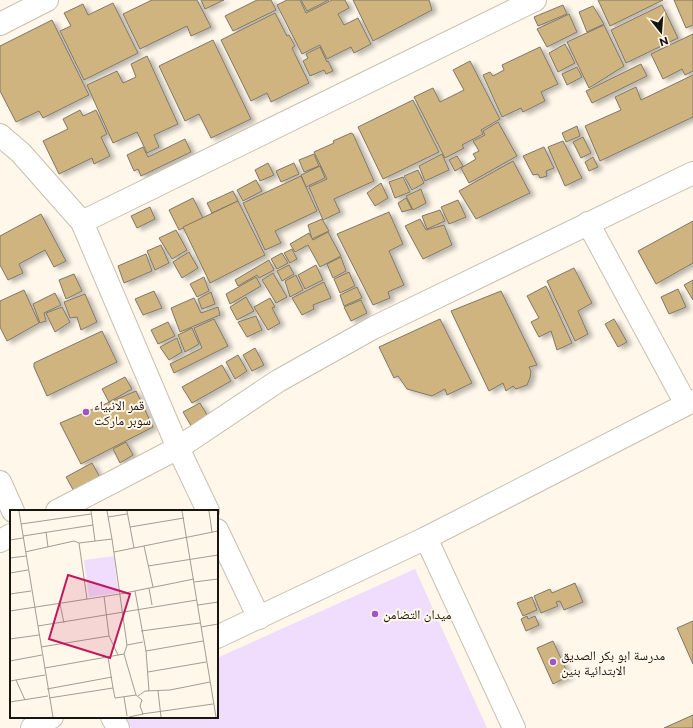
<svg xmlns="http://www.w3.org/2000/svg" width="693" height="728" font-family="Montserrat,'Noto Naskh Arabic',sans-serif">
  <defs>
    <filter id="shadow"><feDropShadow dx="4.5" dy="2.5" stdDeviation="2" flood-color="#0004"/></filter>
  </defs>
  <rect width="100%" height="100%" fill="#fef7ea"/>
  <polygon fill="#f0dcfd" points="415,569 487,728 131,728 126,717 217,717 217,658"/>
  <g fill="#cfb47f" stroke="#7f7768" filter="url(#shadow)">
    <polygon points="152,0 197,0 211,27 191,36 187,26 140,49 123,14"/>
    <polygon points="201,0 224,0 205,9"/>
    <polygon points="257,0 271,0 276,10 233,31 225,16"/>
    <polygon points="287,0 300,0 306,13 332,0 345,0 349,8 338,14 344,25 358,18 371,44 354,53 351,47 327,59 320,45 302,54 277,5"/>
    <polygon points="301,0 329,0 307,11"/>
    <polygon points="353,0 429,0 432,10 373,41"/>
    <polygon points="598,0 663,0 610,26"/>
    <polygon points="674,0 693,0 693,25 686,28"/>
    <polygon points="113,3 138,53 84,80 60,31 71,26 64,13 83,4 88,15"/>
    <polygon points="563,5 567,14 538,26 534,17"/>
    <polygon points="662,5 678,38 626,63 611,30"/>
    <polygon points="593,6 604,24 587,32 579,12"/>
    <polygon points="275,13 287,36 289,35 295,46 292,48 309,83 271,102 267,93 251,101 221,40"/>
    <polygon points="569,14 577,32 547,47 537,29"/>
    <polygon points="52,20 89,95 43,118 39,111 16,122 0,91 0,46"/>
    <polygon points="604,25 624,66 589,88 567,42"/>
    <polygon points="693,34 693,71 685,75 682,69 663,79 651,54"/>
    <polygon points="213,40 251,119 211,138 199,114 185,121 159,66"/>
    <polygon points="565,44 575,63 558,72 549,53"/>
    <polygon points="320,47 327,62 328,61 333,71 326,74 324,70 310,76 303,61 308,58 306,54"/>
    <polygon points="540,47 558,84 541,92 545,101 523,112 521,108 502,117 483,75 490,72 493,76 504,70 502,65"/>
    <polygon points="147,56 178,124 154,135 159,147 147,153 137,132 113,143 87,85 117,71 123,83 136,77 131,64"/>
    <polygon points="470,61 500,119 481,130 483,134 462,145 464,148 445,158 414,97 433,88 440,102 464,90 453,70"/>
    <polygon points="641,64 647,76 592,103 586,91"/>
    <polygon points="577,67 582,77 567,85 562,74"/>
    <polygon points="693,75 693,117 600,161 585,126 621,110 615,97 636,87 641,100"/>
    <polygon points="413,100 439,152 383,179 358,127"/>
    <polygon points="80,110 83,116 96,110 107,134 101,137 110,156 94,164 92,158 59,174 43,141 68,129 63,119"/>
    <polygon points="498,122 517,156 469,183 461,168 476,159 473,154 479,151 473,141 485,135 483,131"/>
    <polygon points="577,126 580,136 566,142 562,133"/>
    <polygon points="351,133 353,134 374,181 334,199 340,212 323,220 309,187 327,179 314,152 334,143 333,141"/>
    <polygon points="583,137 591,153 581,158 573,142"/>
    <polygon points="185,139 191,152 141,176 138,169 134,171 127,155 143,147 148,157"/>
    <polygon points="563,141 582,178 565,186 548,147"/>
    <polygon points="544,147 554,168 546,171 547,176 540,178 538,174 533,175 523,156"/>
    <polygon points="314,154 319,166 304,172 299,160"/>
    <polygon points="442,154 449,170 425,181 419,166"/>
    <polygon points="457,156 463,166 455,171 449,160"/>
    <polygon points="593,157 598,167 589,171 585,162"/>
    <polygon points="513,161 530,193 476,219 459,191"/>
    <polygon points="268,163 274,175 260,181 255,170"/>
    <polygon points="294,163 299,174 281,182 276,171"/>
    <polygon points="320,166 325,178 306,187 301,175"/>
    <polygon points="418,170 424,183 412,190 404,176"/>
    <polygon points="301,176 317,211 275,231 281,243 265,250 243,203"/>
    <polygon points="403,177 410,192 395,198 389,182"/>
    <polygon points="256,180 262,191 243,201 237,190"/>
    <polygon points="381,183 388,198 375,206 367,193"/>
    <polygon points="421,189 426,203 413,210 406,196"/>
    <polygon points="233,191 238,201 212,213 207,203"/>
    <polygon points="193,198 203,218 179,230 169,210"/>
    <polygon points="406,198 412,209 402,212 398,203"/>
    <polygon points="458,200 466,217 449,224 441,207"/>
    <polygon points="238,201 265,255 210,283 183,227"/>
    <polygon points="150,207 155,219 137,228 131,216"/>
    <polygon points="440,210 445,221 427,229 422,216"/>
    <polygon points="389,212 403,244 389,251 404,285 388,292 390,298 373,305 337,234"/>
    <polygon points="41,214 66,261 54,267 45,250 19,264 23,273 8,280 0,265 0,236"/>
    <polygon points="322,219 329,231 312,239 308,225"/>
    <polygon points="420,219 426,230 444,225 452,245 423,259 405,226"/>
    <polygon points="693,221 693,263 656,284 638,251"/>
    <polygon points="176,230 187,250 172,259 159,238"/>
    <polygon points="328,232 341,256 320,267 308,245 295,252 290,244 309,233 313,240"/>
    <polygon points="161,245 169,263 155,270 147,251"/>
    <polygon points="292,249 297,259 290,263 284,253"/>
    <polygon points="189,252 198,268 182,278 173,262"/>
    <polygon points="282,253 288,263 277,269 271,259"/>
    <polygon points="146,254 152,271 124,283 118,266"/>
    <polygon points="341,257 346,271 333,278 327,264"/>
    <polygon points="269,260 274,270 259,278 257,275 238,286 235,280"/>
    <polygon points="289,265 294,274 282,281 277,271"/>
    <polygon points="316,265 323,280 305,289 298,275"/>
    <polygon points="574,268 592,303 578,311 588,334 575,341 547,281"/>
    <polygon points="349,272 355,286 340,293 334,279"/>
    <polygon points="273,273 287,297 276,303 262,280"/>
    <polygon points="74,274 82,291 66,299 59,280"/>
    <polygon points="296,275 303,290 290,297 285,281"/>
    <polygon points="204,277 209,291 197,297 190,284"/>
    <polygon points="256,277 261,286 230,304 226,294"/>
    <polygon points="693,280 693,300 684,285"/>
    <polygon points="324,282 331,298 313,305 314,309 302,315 292,298"/>
    <polygon points="546,286 572,343 557,350 551,331 539,337 531,322 539,318 527,296"/>
    <polygon points="357,287 362,298 344,306 340,295"/>
    <polygon points="678,289 686,307 669,314 661,297"/>
    <polygon points="24,290 39,323 7,341 0,327 0,301"/>
    <polygon points="154,291 162,308 143,315 135,299"/>
    <polygon points="501,291 537,365 529,367 531,371 530,378 527,385 516,389 513,386 506,391 503,383 489,391 451,311"/>
    <polygon points="211,292 215,304 202,309 198,299"/>
    <polygon points="55,293 61,305 44,313 46,321 40,323 33,304"/>
    <polygon points="85,294 97,322 81,330 77,317 70,318 64,302"/>
    <polygon points="246,297 254,311 237,320 230,307"/>
    <polygon points="194,298 201,313 218,307 220,315 180,332 171,308"/>
    <polygon points="270,298 275,307 272,308 280,323 268,330 254,307"/>
    <polygon points="361,300 367,313 351,321 344,307"/>
    <polygon points="62,307 70,322 55,332 46,313"/>
    <polygon points="256,316 262,330 247,337 238,322"/>
    <polygon points="214,319 228,346 174,373 170,364 202,348 194,328"/>
    <polygon points="440,319 472,383 447,395 445,389 432,396 407,389 398,376 394,378 379,347"/>
    <polygon points="614,319 627,342 618,347 605,324"/>
    <polygon points="168,322 175,336 158,344 151,330"/>
    <polygon points="192,328 199,344 185,352 178,335"/>
    <polygon points="102,331 117,362 47,396 34,367 34,363"/>
    <polygon points="177,338 182,352 169,360 160,347"/>
    <polygon points="255,348 264,365 252,371 243,355"/>
    <polygon points="238,355 247,371 235,379 226,362"/>
    <polygon points="222,365 231,381 192,403 182,387"/>
    <polygon points="125,377 132,389 109,402 102,389"/>
    <polygon points="136,391 153,427 81,464 60,423"/>
    <polygon points="200,403 210,420 193,429 183,412"/>
    <polygon points="126,442 133,455 120,463 113,449"/>
    <polygon points="92,463 102,481 76,495 66,477"/>
    <polygon points="575,583 583,602 564,610 560,601 556,602 558,606 541,613 534,596 550,589 552,593"/>
    <polygon points="532,597 537,610 523,616 517,603"/>
    <polygon points="527,616 528,619 535,616 539,625 526,631 521,619"/>
    <polygon points="693,621 693,664 677,628"/>
    <polygon points="553,641 569,676 553,684 537,648"/>
    <polygon points="693,715 693,728 664,728"/>
  </g>
  <g fill="none" stroke-linecap="round" stroke-linejoin="round">
    <g stroke="#c8bfaf" stroke-width="24">
      <g id="minor">
        <polyline points="0,24 47,0"/>
        <polyline points="0,135 21,153 82,222 178,448 208,511"/>
        <polyline points="82,222 535,0"/>
        <polyline points="588,223 686,404"/>
        <polyline points="0,482 13,511"/>
        <polyline points="57,511 178,448 278,381 373,328 693,173"/>
        <polyline points="217,530 259,618"/>
        <polyline points="426,538 514,728"/>
        <polyline points="0,541 11,535"/>
        <polyline points="217,637 426,538 693,401"/>
        <polyline points="112,717 118,728"/>
        <polyline points="32,728 52,717"/>
      </g>
    </g>
    <use href="#minor" stroke="#fff" stroke-width="22"/>
  </g>
  <g fill="#9f55c8" stroke="#fef7ea" stroke-width="1.5">
    <circle cx="86" cy="412" r="4"/>
    <circle cx="375" cy="614" r="4"/>
    <circle cx="553" cy="662" r="4"/>
  </g>
  <g text-anchor="middle" dominant-baseline="central" stroke-width="4" stroke-linejoin="round" paint-order="stroke">
    <g font-size="13" fill="#18150f" stroke="#fef7ea" text-anchor="start">
      <text x="94" y="405">قمر الانبياء<tspan x="94" dy="15">سوبر ماركت</tspan></text>
      <text x="383" y="614">ميدان التضامن</text>
      <text x="561" y="655">مدرسة ابو بكر الصديق<tspan x="561" dy="15">الابتدائية بنين</tspan></text>
    </g>
  </g>
  <g transform="translate(10 510)">
    <rect width="208" height="208" fill="#fef7ea"/>
    <path d="M 104,46 L 108,83 L 79,87 L 74,50 Z" fill="#f0dcfd"/>
    <path fill="none" stroke="#a29d92" stroke-width="1" d="M 9,1 L 43,207M 81,1 L 85,31M 97,1 L 102,29M 117,1 L 124,38M 172,1 L 206,207M 199,1 L 202,22M 98,7 L 117,4M 11,14 L 81,4M 120,17 L 174,8M 36,22 L 38,37M 13,26 L 83,15M 0,30 L 13,28M 69,33 L 77,89M 134,36 L 143,77M 15,42 L 64,31 L 69,33 L 102,29 L 117,135 L 114,144 L 126,185 L 132,190 L 130,196 L 133,204 L 119,207M 104,42 L 208,21M 0,48 L 16,46M 138,56 L 208,45M 0,63 L 18,60M 184,72 L 208,69M 139,78 L 142,95M 125,81 L 136,141 L 139,181M 0,84 L 21,81M 94,86 L 99,126 L 108,145M 50,94 L 54,113M 188,95 L 208,92M 0,101 L 110,84 L 184,69M 28,116 L 187,90M 191,117 L 208,114M 131,121 L 190,113M 0,129 L 29,125M 117,135 L 133,132M 31,137 L 99,126M 136,141 L 193,131M 98,147 L 103,178M 0,151 L 32,145M 35,158 L 114,144M 138,162 L 196,152M 6,170 L 15,190M 0,171 L 35,165M 37,179 L 102,167M 148,181 L 151,207M 128,186 L 135,181 L 160,180 L 200,172M 114,187 L 117,206M 39,188 L 103,178 L 105,188 L 126,185M 0,192 L 38,186M 132,204 L 203,194"/>
    <path fill="#c2185b" fill-opacity="0.15" stroke="#c2185b" stroke-width="2" d="M 58,65 L 120,84 L 100,148 L 39,129 Z"/>
    <rect width="208" height="208" fill="none" stroke="#18150f" stroke-width="2"/>
  </g>
  <g transform="translate(661 32) rotate(163)" stroke="#fef7ea" stroke-width="3" paint-order="stroke">
  <path d="M0-3L7 15L0 10L-7 15Z" fill="#18150f"/>
  <text y="-6" font-size="11" font-weight="bold" text-anchor="middle" fill="#18150f">N</text>
  </g>
</svg>
